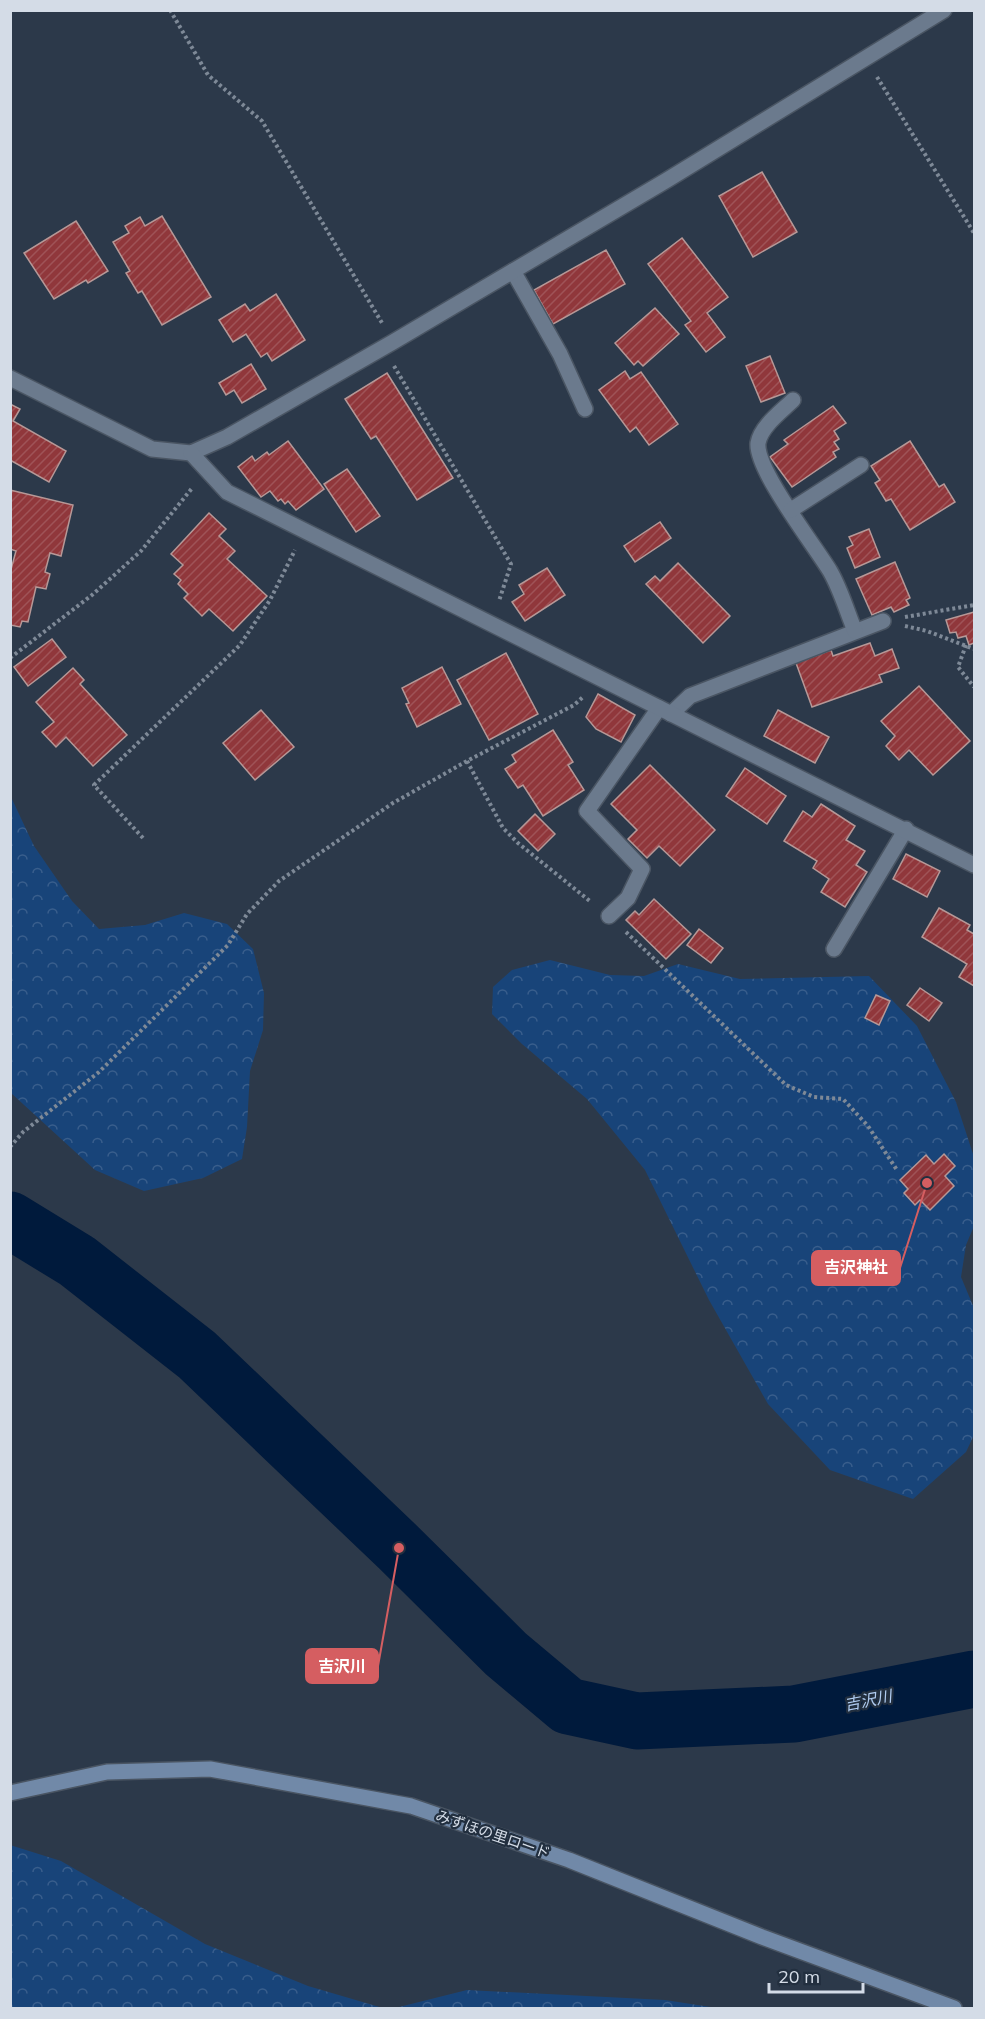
<svg xmlns="http://www.w3.org/2000/svg" width="985" height="2019" font-family="Mulish,'Noto Sans JP',sans-serif">
  <defs>
    <pattern id="forest-crowns" width="20" height="18" patternUnits="userSpaceOnUse" patternTransform="scale(1.5)"><rect width="20" height="18" fill="#184479"/><path d="M2 6a3 3 0 1 1 6 0M12 15a3 3 0 1 1 6 0" fill="none" stroke="#395e8c"/></pattern>
    <pattern id="building-hatch" width="6" height="6" patternUnits="userSpaceOnUse" patternTransform="scale(1.5)"><rect width="6" height="6" fill="#90373b"/><path d="M-1 1l2-2M0 6l6-6M5 7l2-2" fill="none" stroke="#9f5357"/></pattern>
  </defs>
  <rect width="100%" height="100%" fill="#2c394a"/>
  <g fill="url(#forest-crowns)">
    <polygon points="11,797 34,846 72,901 99,929 145,925 184,913 227,924 253,949 264,993 263,1030 250,1071 247,1127 242,1159 203,1178 144,1191 95,1170 11,1093"/>
    <polygon points="550,960 610,975 644,976 678,964 740,979 869,976 917,1026 956,1102 974,1157 974,1226 966,1245 961,1277 974,1308 974,1435 966,1452 913,1499 830,1470 768,1404 709,1300 645,1170 587,1099 522,1044 492,1014 493,987 512,970"/>
    <polygon points="10,1845 61,1861 205,1944 308,1986 383,2008 11,2008"/>
    <polygon points="467,1990 665,2000 717,2008 395,2008"/>
  </g>
  <g fill="none" stroke-linecap="round" stroke-linejoin="round">
    <polyline stroke="#001a3c" stroke-width="57" points="10,1220 77,1261 197,1355 399,1548 506,1654 568,1706 637,1721 794,1714 974,1679"/>
  </g>
  <g fill="url(#building-hatch)" stroke="#b69897" stroke-width="1.5">
    <polygon points="762,172 797,232 753,257 719,196"/>
    <polygon points="162,216 211,297 162,325 142,291 138,293 126,273 130,271 113,242 129,233 125,226 140,217 145,226"/>
    <polygon points="76,221 108,271 88,283 86,280 54,299 24,253"/>
    <polygon points="682,238 728,297 707,313 725,337 706,352 685,325 691,321 648,264"/>
    <polygon points="606,250 625,284 553,324 534,290"/>
    <polygon points="276,294 305,340 272,361 267,353 261,357 246,334 233,342 219,320 245,304 250,311"/>
    <polygon points="655,308 679,334 643,366 638,361 634,365 615,343"/>
    <polygon points="770,356 785,393 761,402 746,366"/>
    <polygon points="251,364 266,389 242,403 234,390 226,395 219,383"/>
    <polygon points="625,371 630,379 641,372 678,424 649,445 636,427 630,432 599,390"/>
    <polygon points="387,373 453,478 417,500 376,436 371,439 345,399"/>
    <polygon points="10,404 20,409 13,421 66,451 49,482 10,460"/>
    <polygon points="833,406 846,423 834,431 839,439 834,442 839,449 833,452 836,457 792,487 770,457 788,444 784,440"/>
    <polygon points="288,441 324,489 296,510 288,501 285,504 281,499 278,501 270,491 261,497 238,467 252,456 255,461 267,452 269,455"/>
    <polygon points="910,441 939,487 944,484 955,502 910,530 891,499 886,501 875,483 880,480 871,466"/>
    <polygon points="347,469 380,516 356,532 324,484"/>
    <polygon points="10,490 73,505 61,556 50,553 45,572 50,574 46,589 36,587 28,622 22,621 20,627 10,625 10,573 16,551 10,549"/>
    <polygon points="209,513 226,529 219,536 235,551 227,559 267,596 233,631 209,609 202,616 184,598 188,594 178,584 181,580 174,574 183,565 171,554"/>
    <polygon points="660,522 671,538 635,562 624,546"/>
    <polygon points="869,529 880,557 855,568 847,548 853,545 849,537"/>
    <polygon points="895,562 910,598 906,600 909,605 894,612 891,607 872,615 856,579"/>
    <polygon points="678,563 730,616 703,643 646,584 655,576 660,581"/>
    <polygon points="547,568 565,595 525,621 512,602 524,594 519,585"/>
    <polygon points="974,612 974,643 969,645 966,636 958,638 956,632 950,633 946,620"/>
    <polygon points="52,639 66,657 28,686 14,667"/>
    <polygon points="870,643 875,656 892,649 899,668 879,675 882,682 812,707 796,663 831,650 833,656"/>
    <polygon points="506,653 538,714 489,740 457,680"/>
    <polygon points="442,667 461,704 417,727 406,704 409,703 402,688"/>
    <polygon points="73,668 84,680 80,684 127,735 93,766 66,737 56,747 42,732 54,722 36,702"/>
    <polygon points="919,686 970,741 933,775 909,750 899,760 886,746 895,736 881,721"/>
    <polygon points="598,694 635,715 621,742 596,729 586,717"/>
    <polygon points="261,710 294,747 255,780 223,743"/>
    <polygon points="778,710 829,737 815,763 764,736"/>
    <polygon points="553,730 573,762 568,765 584,790 543,816 523,785 518,788 505,769 516,762 512,755"/>
    <polygon points="650,765 715,830 680,866 659,846 647,858 628,839 637,830 611,804"/>
    <polygon points="745,768 786,796 767,824 726,796"/>
    <polygon points="821,804 855,826 846,840 865,851 856,865 867,872 845,907 821,892 829,879 813,868 817,861 784,841 803,811 812,817"/>
    <polygon points="535,814 555,834 538,851 518,831"/>
    <polygon points="906,854 940,871 927,897 893,879"/>
    <polygon points="654,899 691,934 666,959 626,920 635,911 639,915"/>
    <polygon points="939,908 970,925 967,930 974,934 974,986 959,977 967,964 922,937"/>
    <polygon points="699,929 723,948 711,963 687,945"/>
    <polygon points="920,988 942,1003 929,1021 907,1005"/>
    <polygon points="876,995 890,1001 879,1025 865,1018"/>
    <polygon points="944,1154 955,1166 945,1176 954,1186 930,1210 920,1200 915,1205 904,1193 908,1189 900,1180 926,1155 934,1164"/>
  </g>
  <g fill="none" stroke-linecap="round" stroke-linejoin="round">
    <g stroke="#4a5563" stroke-width="18">
      <g id="lane">
        <polyline points="513,271 560,354 585,409"/>
        <polyline points="671,714 690,696 883,621"/>
        <polyline points="609,916 628,898 642,869 587,811 659,708"/>
        <polyline points="834,949 906,829"/>
      </g>
    </g>
    <g stroke="#4a5563" stroke-width="18">
      <g id="street">
        <polyline points="10,378 152,449 191,453 227,437 393,342 667,180 944,10"/>
        <path d="M 793,400 C 782,411 761,426 758,443 C 755,469 815,546 830,571 C 841,590 847,612 855,631"/>
        <polyline points="191,453 227,492 974,865"/>
        <polyline points="791,510 861,465"/>
      </g>
    </g>
    <g stroke="#4a5563" stroke-width="18">
      <polyline id="secondary" points="10,1793 107,1772 210,1769 411,1806 569,1860 762,1937 954,2008"/>
    </g>
    <g stroke="#7e8997" stroke-width="4" stroke-dasharray="3 3" stroke-linecap="butt">
      <polyline points="170,10 208,75 262,121 382,323"/>
      <polyline points="877,77 974,233"/>
      <polyline points="394,366 511,564 499,601"/>
      <polyline points="905,617 974,605"/>
      <polyline points="905,626 927,631 974,649"/>
      <polyline points="966,645 958,667 974,687"/>
      <polyline points="10,658 92,595 141,551 193,487"/>
      <polyline points="467,761 503,828 518,843 591,902"/>
      <polyline points="143,838 94,785 240,645 270,600 295,550"/>
      <polyline points="626,932 786,1085 814,1097 843,1099 868,1126 897,1170"/>
      <polyline points="10,1147 23,1132 99,1072 228,945 247,914 279,881 393,803 467,761 574,705 584,696"/>
    </g>
    <use href="#lane" stroke="#6b7a8d" stroke-width="15"/>
    <use href="#street" stroke="#6b7a8d" stroke-width="15"/>
    <use href="#secondary" stroke="#7189a8" stroke-width="15"/>
  </g>
  <g text-anchor="middle" dominant-baseline="central" stroke-width="4.5" stroke-linejoin="round" paint-order="stroke">
    <g font-size="15" fill="#d4dce7" stroke="#222f3f">
      <text transform="translate(493 1834) rotate(19)">みずほの里ロード</text>
    </g>
    <g font-size="16" font-style="italic" fill="#b0ccf1" stroke="#222f3f">
      <text transform="translate(868 1700) rotate(-11)">吉沢川</text>
    </g>
  </g>
  <path fill="none" stroke="#d55e61" stroke-width="2" d="M927 1183L900 1268M399 1548L378 1666"/>
  <g fill="#d55e61" stroke="#222f3f" stroke-width="2">
    <circle cx="927" cy="1183" r="6"/>
    <circle cx="399" cy="1548" r="6"/>
  </g>
  <g fill="#d55e61" stroke="#d55e61" stroke-width="2">
    <rect x="812" y="1251" width="88" height="34" rx="6"/>
    <rect x="306" y="1649" width="72" height="34" rx="6"/>
  </g>
  <g font-size="16" text-anchor="middle" font-weight="bold" fill="#fff">
    <text x="856" y="1273">吉沢神社</text>
    <text x="342" y="1672">吉沢川</text>
  </g>
  <rect width="985" height="2019" fill="none" stroke="#d4dce7" stroke-width="24"/>
  <path d="M769 1983v9h94v-9" fill="none" stroke="#d4dce7" stroke-width="3"/>
  <text x="778" y="1983" font-size="18" fill="#d4dce7" stroke="#222f3f" stroke-width="4.5" paint-order="stroke">20 m</text>
</svg>
